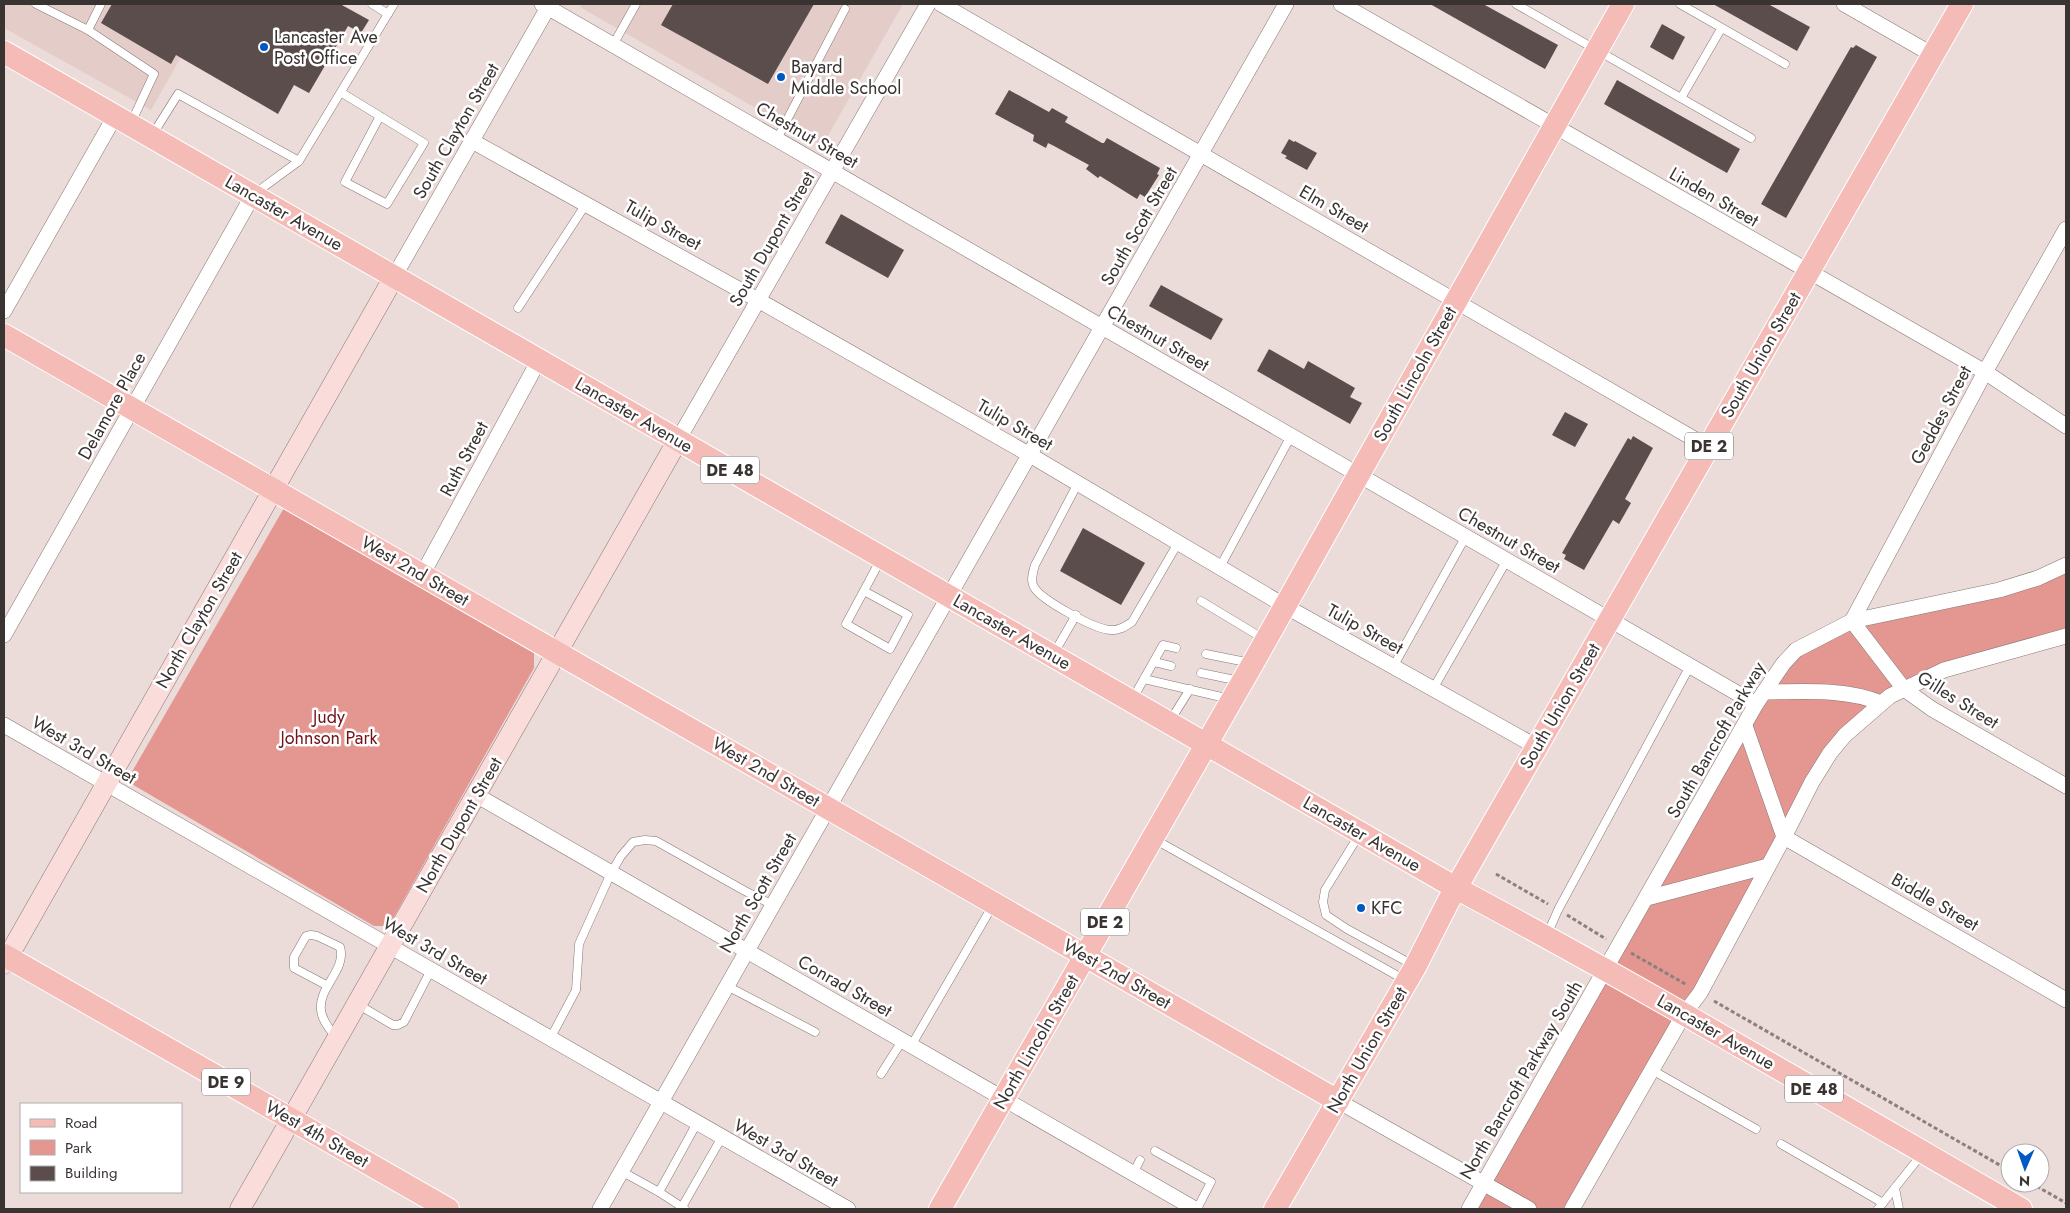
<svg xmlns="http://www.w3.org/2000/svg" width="2070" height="1213" font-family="Jost,sans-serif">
  <rect width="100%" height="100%" fill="#ebdbd9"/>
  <g fill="#e4ccc9">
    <polygon points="4,4 211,4 151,110 4,28"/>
    <polygon points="582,4 903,4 822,146 580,7"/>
  </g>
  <g fill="#e49690">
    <polygon points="284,508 534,653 534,668 391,922 383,926 374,926 130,783 129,777"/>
    <polygon points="2066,565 2066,636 1890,696 1845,735 1572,1209 1469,1209 1783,664 1821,636"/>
  </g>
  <g fill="#5b4d4c">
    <polygon points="112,4 340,4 369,20 361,33 348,26 309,93 294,85 278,114 176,55 171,64 101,23"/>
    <polygon points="673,4 814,4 768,84 661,25"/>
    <polygon points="1430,4 1483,4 1558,45 1545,69"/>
    <polygon points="1713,4 1768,4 1810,27 1797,51"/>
    <polygon points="1662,24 1685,37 1673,60 1650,47"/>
    <polygon points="1856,45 1877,57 1786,218 1761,204 1851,47 1853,48"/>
    <polygon points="1617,80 1740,149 1727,173 1604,104"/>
    <polygon points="1009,90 1049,112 1052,108 1068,117 1065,122 1102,143 1104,143 1107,138 1160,168 1157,174 1159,175 1145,197 1140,194 1137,199 1100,176 1098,178 1086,169 1089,165 1054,146 1048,143 1046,148 1033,141 1034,135 995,114"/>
    <polygon points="1289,139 1294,142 1295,141 1317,153 1307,170 1285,158 1287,156 1281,153"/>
    <polygon points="841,214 904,250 888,278 825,243"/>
    <polygon points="1161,285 1223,319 1211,340 1149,306"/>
    <polygon points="1269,349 1304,369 1308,361 1355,388 1350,397 1362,403 1350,424 1257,371"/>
    <polygon points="1565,412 1588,424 1575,447 1552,435"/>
    <polygon points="1633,436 1653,448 1625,499 1631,503 1619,524 1613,520 1584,570 1564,559 1566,555 1562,553 1628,438 1631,440"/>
    <polygon points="1083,528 1145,563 1121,605 1060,571"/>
  </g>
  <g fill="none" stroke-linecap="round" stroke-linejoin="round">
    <g stroke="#867876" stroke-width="9">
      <g id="lane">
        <polyline points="36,4 88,30 154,74 131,123"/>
        <polyline points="372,4 388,14"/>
        <polyline points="1516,4 1751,138"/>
        <polyline points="1680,4 1785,64"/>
        <polyline points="88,30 101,4"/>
        <polyline points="613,45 636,4"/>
        <polyline points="342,93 424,143 387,204 345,182 380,116"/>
        <polyline points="1681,98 1721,29"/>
        <polyline points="153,134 178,94 299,161"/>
        <polyline points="777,139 845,9"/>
        <polyline points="254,194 299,161 394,4"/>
        <polyline points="518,308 586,204"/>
        <path d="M 1078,483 L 1035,565 C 1033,572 1030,581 1034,587 C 1041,600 1096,630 1111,630 C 1119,631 1126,626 1132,622 L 1178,543"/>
        <polyline points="1220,567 1291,436"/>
        <polyline points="864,591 908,615 890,649 846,624 881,559"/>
        <polyline points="1201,601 1264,639"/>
        <polyline points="1206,654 1251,663"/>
        <polyline points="1053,655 1076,615"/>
        <polyline points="1154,662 1171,666"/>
        <polyline points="1393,667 1466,536"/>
        <polyline points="1201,673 1240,681"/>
        <polyline points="1144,679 1230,699"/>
        <polyline points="1433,689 1507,560"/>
        <polyline points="1132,700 1163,645 1176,648"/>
        <polyline points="1170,721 1190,689"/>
        <polyline points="1359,835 1325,890 1323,902 1326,915 1347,929 1413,965"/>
        <polyline points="1154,839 1405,980"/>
        <polyline points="1547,935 1558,910 1690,666"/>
        <path d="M 328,986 L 294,968 L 294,957 L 306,936 L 311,935 L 317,936 L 340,947 C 347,970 318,987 321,1010 C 322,1021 330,1029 336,1038"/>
        <polyline points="727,986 815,1032"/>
        <polyline points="357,1004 393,1025 398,1025 404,1022 431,970"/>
        <polyline points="550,1039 576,990 579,944 611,873 621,856 633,842 645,840 656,841 745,891 773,905"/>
        <polyline points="911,1046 993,905"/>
        <polyline points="1652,1070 1756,1129"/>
        <polyline points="881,1074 902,1041"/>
        <polyline points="1781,1144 1883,1203"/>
        <polyline points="1155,1151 1211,1182 1197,1209"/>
        <polyline points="621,1171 659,1192 685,1209"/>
        <polyline points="1133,1174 1140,1160"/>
        <polyline points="1895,1188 1899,1209"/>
        <polyline points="659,1192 697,1123"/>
        <polyline points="682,1207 722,1137"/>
        <polyline points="1878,1209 1922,1154"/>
      </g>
    </g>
    <g stroke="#867876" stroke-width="16">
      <g id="street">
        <polyline points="542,4 1756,704"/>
        <polyline points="941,4 1708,447"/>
        <polyline points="1341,4 1985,372 2066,426"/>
        <polyline points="1844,4 1933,55"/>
        <polyline points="472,141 758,300 1030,455 1285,606 1537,747"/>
        <polyline points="2066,229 1985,372 1852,621 1904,689 1932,709 2066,786"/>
        <polyline points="394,277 550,4"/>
        <polyline points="4,311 115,116"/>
        <polyline points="678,440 928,4"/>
        <polyline points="422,575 539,360"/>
        <polyline points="4,635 253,195"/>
        <path d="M 1764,692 C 1802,692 1845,688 1881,703"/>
        <polyline points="4,725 848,1209"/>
        <polyline points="1745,726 1784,837 2066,1000"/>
        <polyline points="476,795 1195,1209"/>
        <polyline points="1647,898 1768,866"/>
        <polyline points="1338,1101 1529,1209"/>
        <polyline points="600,1209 1286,4"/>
        <polyline points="1469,1209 1756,704 1783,664 1796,650 1852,621 1999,590 2038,578 2066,565"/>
        <polyline points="1572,1209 1684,1014 1700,993 1784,837 1812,782 1830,753 1845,735 1890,696 1944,670 2066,636"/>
      </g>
    </g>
    <g stroke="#867876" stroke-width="21">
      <g id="secondary">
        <polyline points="4,964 394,277"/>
        <polyline points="240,1209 678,440"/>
      </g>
    </g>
    <g stroke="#fff" stroke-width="24">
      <g id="primary">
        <path d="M 4,52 L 1456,888 C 1647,990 1834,1101 2021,1209"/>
        <polyline points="4,335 1338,1101"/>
        <polyline points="4,955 448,1209"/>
        <polyline points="940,1209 1253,663 1623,4"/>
        <polyline points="1275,1209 1415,967 1448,902 1962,4"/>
      </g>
    </g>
    <g stroke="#8b807f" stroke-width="3" stroke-dasharray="4 2.5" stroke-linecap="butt">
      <polyline points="1496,874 1548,904"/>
      <polyline points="1567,915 1606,939"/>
      <polyline points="1631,953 1687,985"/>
      <polyline points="1714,1001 2010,1171"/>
      <polyline points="2031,1183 2066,1203"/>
    </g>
    <use href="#lane" stroke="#fff" stroke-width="8"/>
    <use href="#street" stroke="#fff" stroke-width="15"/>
    <use href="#secondary" stroke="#fadddb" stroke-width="20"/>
    <use href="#primary" stroke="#f4bbb7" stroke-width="22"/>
  </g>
  <g fill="#0059c2" stroke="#fff" stroke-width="2">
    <circle cx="264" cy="47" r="5"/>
    <circle cx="781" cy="77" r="5"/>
    <circle cx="1361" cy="908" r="5"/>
  </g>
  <g text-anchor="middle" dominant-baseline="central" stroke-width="5" stroke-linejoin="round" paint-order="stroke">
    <g fill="#fff" stroke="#747070" stroke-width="1">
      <rect x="1685" y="432.5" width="48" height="27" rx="4"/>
      <rect x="701" y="456.5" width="58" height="27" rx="4"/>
      <rect x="1081" y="908.5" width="48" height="27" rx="4"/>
      <rect x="202" y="1068.5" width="48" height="27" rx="4"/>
      <rect x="1785" y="1075.5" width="58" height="27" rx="4"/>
    </g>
    <g font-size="16" font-weight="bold" fill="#393332">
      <text x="1709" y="446">DE 2</text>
      <text x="730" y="470">DE 48</text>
      <text x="1105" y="922">DE 2</text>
      <text x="226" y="1082">DE 9</text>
      <text x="1814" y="1089">DE 48</text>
    </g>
    <g font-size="18" fill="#393332" stroke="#fff" text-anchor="start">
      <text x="274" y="37">Lancaster Ave<tspan x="274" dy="21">Post Office</tspan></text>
      <text x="791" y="67">Bayard<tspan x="791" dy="21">Middle School</tspan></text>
      <text x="1371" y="908">KFC</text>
    </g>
    <g font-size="18" fill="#393332" stroke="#fff">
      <text transform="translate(456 131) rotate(-60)">South Clayton Street</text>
      <text transform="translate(807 135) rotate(30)">Chestnut Street</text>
      <text transform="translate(1714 197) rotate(30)">Linden Street</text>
      <text transform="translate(1334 209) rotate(30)">Elm Street</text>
      <text transform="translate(284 213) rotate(30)">Lancaster Avenue</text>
      <text transform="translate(663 225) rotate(29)">Tulip Street</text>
      <text transform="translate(1139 226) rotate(-60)">South Scott Street</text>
      <text transform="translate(772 239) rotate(-60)">South Dupont Street</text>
      <text transform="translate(1158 338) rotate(30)">Chestnut Street</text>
      <text transform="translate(1761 355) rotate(-60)">South Union Street</text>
      <text transform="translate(1415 374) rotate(-61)">South Lincoln Street</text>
      <text transform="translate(112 406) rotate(-61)">Delamore Place</text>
      <text transform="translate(634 415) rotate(30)">Lancaster Avenue</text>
      <text transform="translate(1941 415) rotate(-62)">Geddes Street</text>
      <text transform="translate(1015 425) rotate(30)">Tulip Street</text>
      <text transform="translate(464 459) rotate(-62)">Ruth Street</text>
      <text transform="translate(1509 540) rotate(30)">Chestnut Street</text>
      <text transform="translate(415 571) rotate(30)">West 2nd Street</text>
      <text transform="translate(199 620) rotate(-60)">North Clayton Street</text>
      <text transform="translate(1365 629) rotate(29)">Tulip Street</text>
      <text transform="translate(1012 632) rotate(30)">Lancaster Avenue</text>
      <text transform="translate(1958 700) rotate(32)">Gilles Street</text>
      <text transform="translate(1560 706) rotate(-60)">South Union Street</text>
      <text transform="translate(1716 740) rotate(-60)">South Bancroft Parkway</text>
      <text transform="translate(84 750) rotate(30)">West 3rd Street</text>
      <text transform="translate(766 772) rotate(30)">West 2nd Street</text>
      <text transform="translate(459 825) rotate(-60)">North Dupont Street</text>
      <text transform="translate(1362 834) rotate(30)">Lancaster Avenue</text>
      <text transform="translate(758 893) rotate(-60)">North Scott Street</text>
      <text transform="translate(1935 902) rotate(30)">Biddle Street</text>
      <text transform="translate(435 951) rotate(30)">West 3rd Street</text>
      <text transform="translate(1117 974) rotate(30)">West 2nd Street</text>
      <text transform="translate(845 986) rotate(30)">Conrad Street</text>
      <text transform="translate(1716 1032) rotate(30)">Lancaster Avenue</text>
      <text transform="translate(1036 1042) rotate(-60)">North Lincoln Street</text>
      <text transform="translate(1367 1050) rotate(-60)">North Union Street</text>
      <text transform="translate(1521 1080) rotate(-60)">North Bancroft Parkway South</text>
      <text transform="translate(317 1134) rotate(30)">West 4th Street</text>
      <text transform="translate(786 1153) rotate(30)">West 3rd Street</text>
    </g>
    <g font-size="18" fill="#711318" stroke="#fff">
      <text x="329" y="717">Judy<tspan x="329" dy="21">Johnson Park</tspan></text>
    </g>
  </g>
  <rect width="2070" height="1213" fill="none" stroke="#393332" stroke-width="10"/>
  <rect x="20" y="1103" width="162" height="90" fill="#ffffff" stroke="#b0adad"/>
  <rect x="30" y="1119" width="25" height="8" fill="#f4bbb7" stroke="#b0adad"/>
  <text x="65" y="1128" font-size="15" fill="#393332">Road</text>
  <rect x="30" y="1140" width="25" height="15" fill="#e49690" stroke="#b0adad"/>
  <text x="65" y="1153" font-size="15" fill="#393332">Park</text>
  <rect x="30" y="1166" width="25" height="15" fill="#5b4d4c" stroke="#b0adad"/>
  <text x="65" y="1178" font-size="15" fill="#393332">Building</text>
  <g transform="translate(2025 1168) rotate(182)"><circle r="24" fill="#ffffff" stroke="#b0adad"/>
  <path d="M0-4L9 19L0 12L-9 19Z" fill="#0059c2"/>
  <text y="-8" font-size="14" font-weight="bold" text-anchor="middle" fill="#393332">N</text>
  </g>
</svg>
